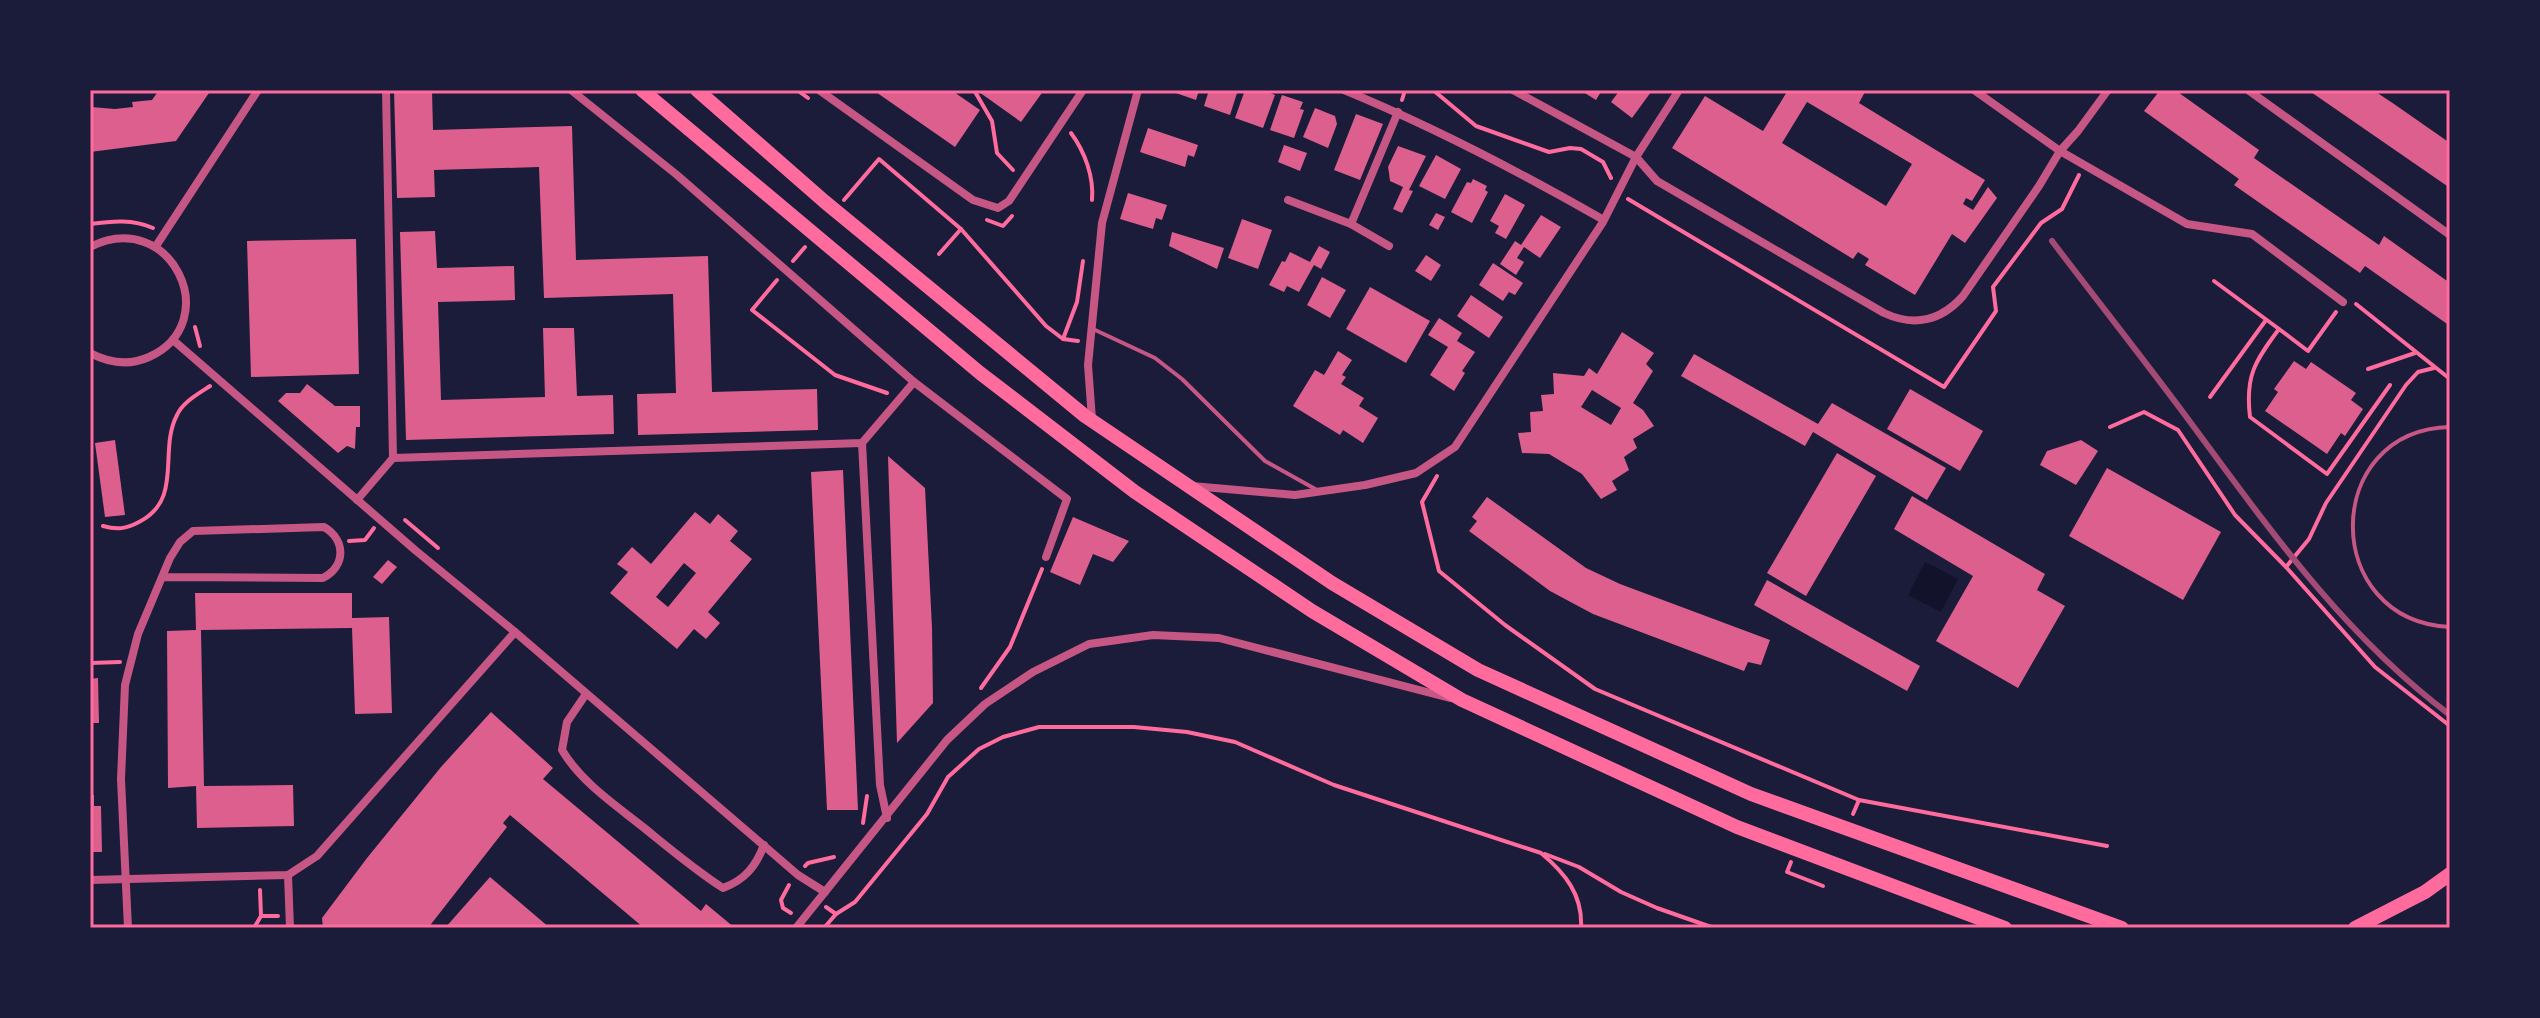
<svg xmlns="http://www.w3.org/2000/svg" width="2540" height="1018" font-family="'Roboto Condensed',sans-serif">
  <rect width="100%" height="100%" fill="#1b1b3a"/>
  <polygon fill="#12122b" points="1925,562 1958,579 1941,612 1908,595"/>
  <g fill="#dd5f8e" fill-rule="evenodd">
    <polygon points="159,90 163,93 165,90 211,90 176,141 90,152 91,107 115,109 133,107 132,102 152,100"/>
    <polygon points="394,90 432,90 433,130 572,126 576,260 708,256 712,392 817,389 818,430 638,435 637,394 676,393 673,294 544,298 539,167 434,170 435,197 397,198"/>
    <polygon points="873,90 951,90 980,110 955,147"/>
    <polygon points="981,90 1044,90 1021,122 979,92"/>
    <polygon points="1167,90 1199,90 1196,100"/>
    <polygon points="1209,90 1238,90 1230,115 1204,106"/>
    <polygon points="1245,90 1264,90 1275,95 1263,128 1235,118"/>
    <polygon points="1580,90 1602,90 1596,100"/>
    <polygon points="1620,90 1648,90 1651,92 1632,118 1611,102"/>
    <path d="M 1788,90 L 1866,90 L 1859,103 L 1985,180 L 1972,201 L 1966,198 L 1963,204 L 1973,210 L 1988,187 L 1997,198 L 1965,243 L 1952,234 L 1915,295 L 1865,265 L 1869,259 L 1858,252 L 1853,259 L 1672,148 L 1705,96 L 1763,131 ZM 1807,102 L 1912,164 L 1886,206 L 1782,143 Z"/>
    <polygon points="2160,90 2175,90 2259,150 2254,158 2379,245 2384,236 2450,283 2450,326 2365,266 2360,273 2234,185 2239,179 2144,111"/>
    <polygon points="2308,90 2373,90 2394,104 2450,143 2450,188"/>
    <polygon points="1282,95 1303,102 1300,109 1304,110 1294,138 1270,130"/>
    <polygon points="1315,108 1335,116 1337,124 1328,148 1303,137"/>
    <polygon points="1356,114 1383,124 1360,180 1334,170"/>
    <polygon points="1148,128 1198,145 1194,157 1188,155 1185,167 1140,152"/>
    <polygon points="1284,145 1307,153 1300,171 1278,162"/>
    <polygon points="1398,146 1426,156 1409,190 1413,191 1402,213 1393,209 1403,187 1390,181 1389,173 1388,167"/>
    <polygon points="1436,155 1461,169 1445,199 1419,186"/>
    <polygon points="1473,179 1487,186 1485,190 1488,192 1472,223 1451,212 1467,182 1471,183"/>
    <polygon points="1128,193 1167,205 1162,220 1156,218 1153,229 1120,219"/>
    <polygon points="1505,194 1525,205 1506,239 1495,233 1499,226 1490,221"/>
    <polygon points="1436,213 1445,217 1438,230 1429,225"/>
    <polygon points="1541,215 1561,227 1540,258 1524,247 1517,258 1524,262 1516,275 1500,264 1515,241 1521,245"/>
    <polygon points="1242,219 1272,230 1258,269 1228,258"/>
    <polygon points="435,231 437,268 514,266 515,300 438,302 441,400 545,397 543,328 574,328 577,396 613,395 614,434 406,440 400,232"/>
    <polygon points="1172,232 1224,248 1217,269 1169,246"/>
    <polygon points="356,239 359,374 251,377 247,241"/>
    <polygon points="1319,246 1330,252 1321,269 1314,265 1299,292 1287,286 1284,292 1269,285 1282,261 1285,262 1290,252 1310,262"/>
    <polygon points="1426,255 1441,265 1431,281 1415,271"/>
    <polygon points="1493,263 1523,283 1515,295 1509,292 1503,301 1479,285"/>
    <polygon points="1322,277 1346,290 1330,318 1307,305"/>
    <polygon points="1370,287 1430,321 1406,363 1346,329"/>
    <polygon points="1471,295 1503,317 1489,338 1457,316"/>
    <polygon points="1439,318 1462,333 1457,341 1475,352 1462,371 1465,373 1454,391 1430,375 1448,347 1428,335"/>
    <path d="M 1622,332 L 1654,353 L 1646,364 L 1653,371 L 1633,403 L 1643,410 L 1654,426 L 1633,439 L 1637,448 L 1624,457 L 1629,470 L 1612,481 L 1617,490 L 1601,499 L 1582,474 L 1549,454 L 1522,453 L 1518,433 L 1531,432 L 1530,412 L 1543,411 L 1541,395 L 1554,394 L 1553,373 L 1584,376 L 1589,368 L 1597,374 ZM 1592,390 L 1621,408 L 1611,425 L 1581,407 Z"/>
    <polygon points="1338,351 1352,360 1342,375 1346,377 1341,384 1364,398 1359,406 1378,418 1363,443 1343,430 1340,435 1293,406 1315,370 1324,375"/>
    <polygon points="1694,354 1818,424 1832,403 1946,468 1927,500 1813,432 1805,446 1681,376"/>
    <polygon points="2294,361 2306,369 2311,362 2356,393 2351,400 2363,409 2345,436 2341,433 2327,454 2265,411 2278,392 2274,389"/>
    <polygon points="307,384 335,406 360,406 360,427 356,427 355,449 347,446 338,453 278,401 286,393 300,393"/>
    <polygon points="1910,389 1983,431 1960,471 1887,429"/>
    <polygon points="115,440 125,515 105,517 95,443"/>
    <polygon points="2081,440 2098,451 2076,485 2040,465 2047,451"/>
    <polygon points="1837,453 1876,476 1806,596 1767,573"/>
    <polygon points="888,456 925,488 932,628 933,703 897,743"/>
    <polygon points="2107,468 2221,532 2183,600 2069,536"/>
    <polygon points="843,470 858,810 827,810 811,472"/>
    <polygon points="1912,496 2045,574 2037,590 2065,606 2018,688 1936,641 1973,576 1894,529"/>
    <polygon points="1487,497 1586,568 1620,584 1770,640 1761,665 1748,662 1744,671 1593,614 1550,591 1469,531 1477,521 1472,517"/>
    <path d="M 695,512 L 710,524 L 718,514 L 738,531 L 730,541 L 752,559 L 708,612 L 720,623 L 706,639 L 694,629 L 677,649 L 610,593 L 628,572 L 617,564 L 632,547 L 651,564 ZM 684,563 L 696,573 L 668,607 L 656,597 Z"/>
    <polygon points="1073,517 1129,541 1113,562 1093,554 1080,585 1050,572"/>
    <polygon points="388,560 397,567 382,584 373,577"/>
    <polygon points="1767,580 1920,666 1907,691 1754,605"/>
    <polygon points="195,593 352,593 352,618 389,617 392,713 355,714 352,628 201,630 204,786 293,785 294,826 197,828 196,786 168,788 167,631 196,630"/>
    <polygon points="98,678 99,723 90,723 90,679"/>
    <polygon points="491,712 553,768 543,779 701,911 706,904 735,928 644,928 510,815 503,823 507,827 428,928 323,928 322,918 367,858 441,767"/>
    <polygon points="90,795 94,795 94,806 101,806 102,852 90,852"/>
    <polygon points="490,877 550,928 445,928"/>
  </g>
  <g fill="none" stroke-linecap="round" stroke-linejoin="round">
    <g stroke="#ff6b9d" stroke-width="4">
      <polyline points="797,90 808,98"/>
      <polyline points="974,90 992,121 997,153 1013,170"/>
      <polyline points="1433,90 1476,126 1549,152 1570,148 1581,149 1603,162 1611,178"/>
      <polyline points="1402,100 1405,90"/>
      <path d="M 1071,133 C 1085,152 1094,177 1092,200"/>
      <polyline points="1628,199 1944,387 1996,311 1993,287 2041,223 2062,209 2079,175"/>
      <polyline points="844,200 879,159 961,229 1046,326 1063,339 1078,341"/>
      <polyline points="987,220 1003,226 1012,216"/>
      <path d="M 90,224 C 112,221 133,219 153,228"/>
      <polyline points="939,254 961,229"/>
      <polyline points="793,261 805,247"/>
      <polyline points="777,280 752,310 835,375 887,393"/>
      <polyline points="2214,281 2279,329"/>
      <polyline points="2356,304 2450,379"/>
      <path d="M 2336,312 L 2308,351 L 2279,329 C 2255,361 2245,376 2250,417 L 2327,474 L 2390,385"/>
      <polyline points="195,327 200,346"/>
      <polyline points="1063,339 1077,302 1083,261"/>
      <polyline points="2368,369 2415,353"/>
      <polyline points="2210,397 2266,320"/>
      <polyline points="2110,427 2144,412 2178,430 2235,515 2286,567 2375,667 2450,726"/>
      <polyline points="1437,476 1422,502 1439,571 1505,625 1595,689 1859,800 2107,846"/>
      <polyline points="405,520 438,548"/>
      <path d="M 103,526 C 117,530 126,529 139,522 C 184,499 158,451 177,415 C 183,402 198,394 210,386"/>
      <polyline points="349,541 365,540 374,528"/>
      <polyline points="2286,567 2309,539 2326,503 2406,385 2418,372 2434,368"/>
      <polyline points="90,663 120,662"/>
      <polyline points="981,688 1010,647 1042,569"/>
      <polyline points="1853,814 1859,800"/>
      <polyline points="863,823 867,796"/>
      <polyline points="1545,854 1579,867 1621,892 1657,908 1714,928"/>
      <polyline points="1791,862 1787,872 1823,886"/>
      <polyline points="805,866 808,863 834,857"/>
      <polyline points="789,885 781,900 783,908 791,913"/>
      <polyline points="260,890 261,916 278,916"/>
      <path d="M 826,907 L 836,914 L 855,902 L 927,814 L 948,777 L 979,749 L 1003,737 L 1039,727 L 1134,727 L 1187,732 L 1235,742 L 1334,785 L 1541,853 C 1565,873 1583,895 1581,928"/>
      <polyline points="254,928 261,916"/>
      <polyline points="824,928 836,914"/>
    </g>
    <g stroke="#c65784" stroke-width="4">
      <polyline points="1093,329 1155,358 1182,379 1265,461 1317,490"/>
      <path d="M 2450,427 C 2321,430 2320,621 2450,627"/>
    </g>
    <g stroke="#c65784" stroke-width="8">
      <polyline points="571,90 677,175 914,382 1067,499 1046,557"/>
      <polyline points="819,90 973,200 998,208 1009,201 1083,90"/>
      <path d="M 1344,90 C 1434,127 1518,171 1602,219"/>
      <path d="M 1513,90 L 1636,157 L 1657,181 L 1884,313 C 1914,327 1941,321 1963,296 L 2039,186 L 2060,151 L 2078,131 L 2108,90"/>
      <polyline points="1974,90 2060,151 2187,224 2252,234 2343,302"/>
      <polyline points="2248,90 2450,235"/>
      <polyline points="1288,200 1351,224 1389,246"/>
      <polyline points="1351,224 1398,112"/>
      <polyline points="156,246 258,90"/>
      <path d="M 90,247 C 171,206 226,322 149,357 C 129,366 109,363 90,353"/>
      <polyline points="173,340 415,550 515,632 798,875 825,892"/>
      <polyline points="1092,419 1088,365 1102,223 1138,90"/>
      <polyline points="862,443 880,785 887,818"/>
      <polyline points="393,458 862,443 914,382"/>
      <polyline points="1192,486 1295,495 1365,485 1416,473 1455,447 1603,222 1636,157 1679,90"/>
      <polyline points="357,500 393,458 386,90"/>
      <path d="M 586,694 L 567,722 L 562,750 C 581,782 614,804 643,827 C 669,848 695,870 723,888 C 745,880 756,866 764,845"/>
      <polyline points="288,875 290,928"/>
      <polyline points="90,880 288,875 317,856 515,632"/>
      <path d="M 128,928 L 121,779 L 125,685 L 138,634 L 170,558 L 180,542 L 193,531 L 324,527 C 346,540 346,566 323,578 L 163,577"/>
      <polyline points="796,928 947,740 985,704 1033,672 1089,644 1153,635 1219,638 1450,698"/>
    </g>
    <g stroke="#ff6b9d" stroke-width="14">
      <polyline points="642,90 980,373 1135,492 1312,611 1462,700 1737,827 2005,928"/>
      <polyline points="697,90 825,202 1085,416 1332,583 1478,670 1751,794 2122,928"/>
      <polyline points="2355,928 2425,892 2450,874"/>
    </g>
    <path stroke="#a44b75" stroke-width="6" d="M 2052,241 C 2096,299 2141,356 2185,415 C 2265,523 2341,633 2450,715"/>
  </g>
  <rect width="2540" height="1018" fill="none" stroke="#1b1b3a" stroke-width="184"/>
  <rect x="92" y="92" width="2356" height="834" fill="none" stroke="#ff6b9d" stroke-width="3"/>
</svg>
